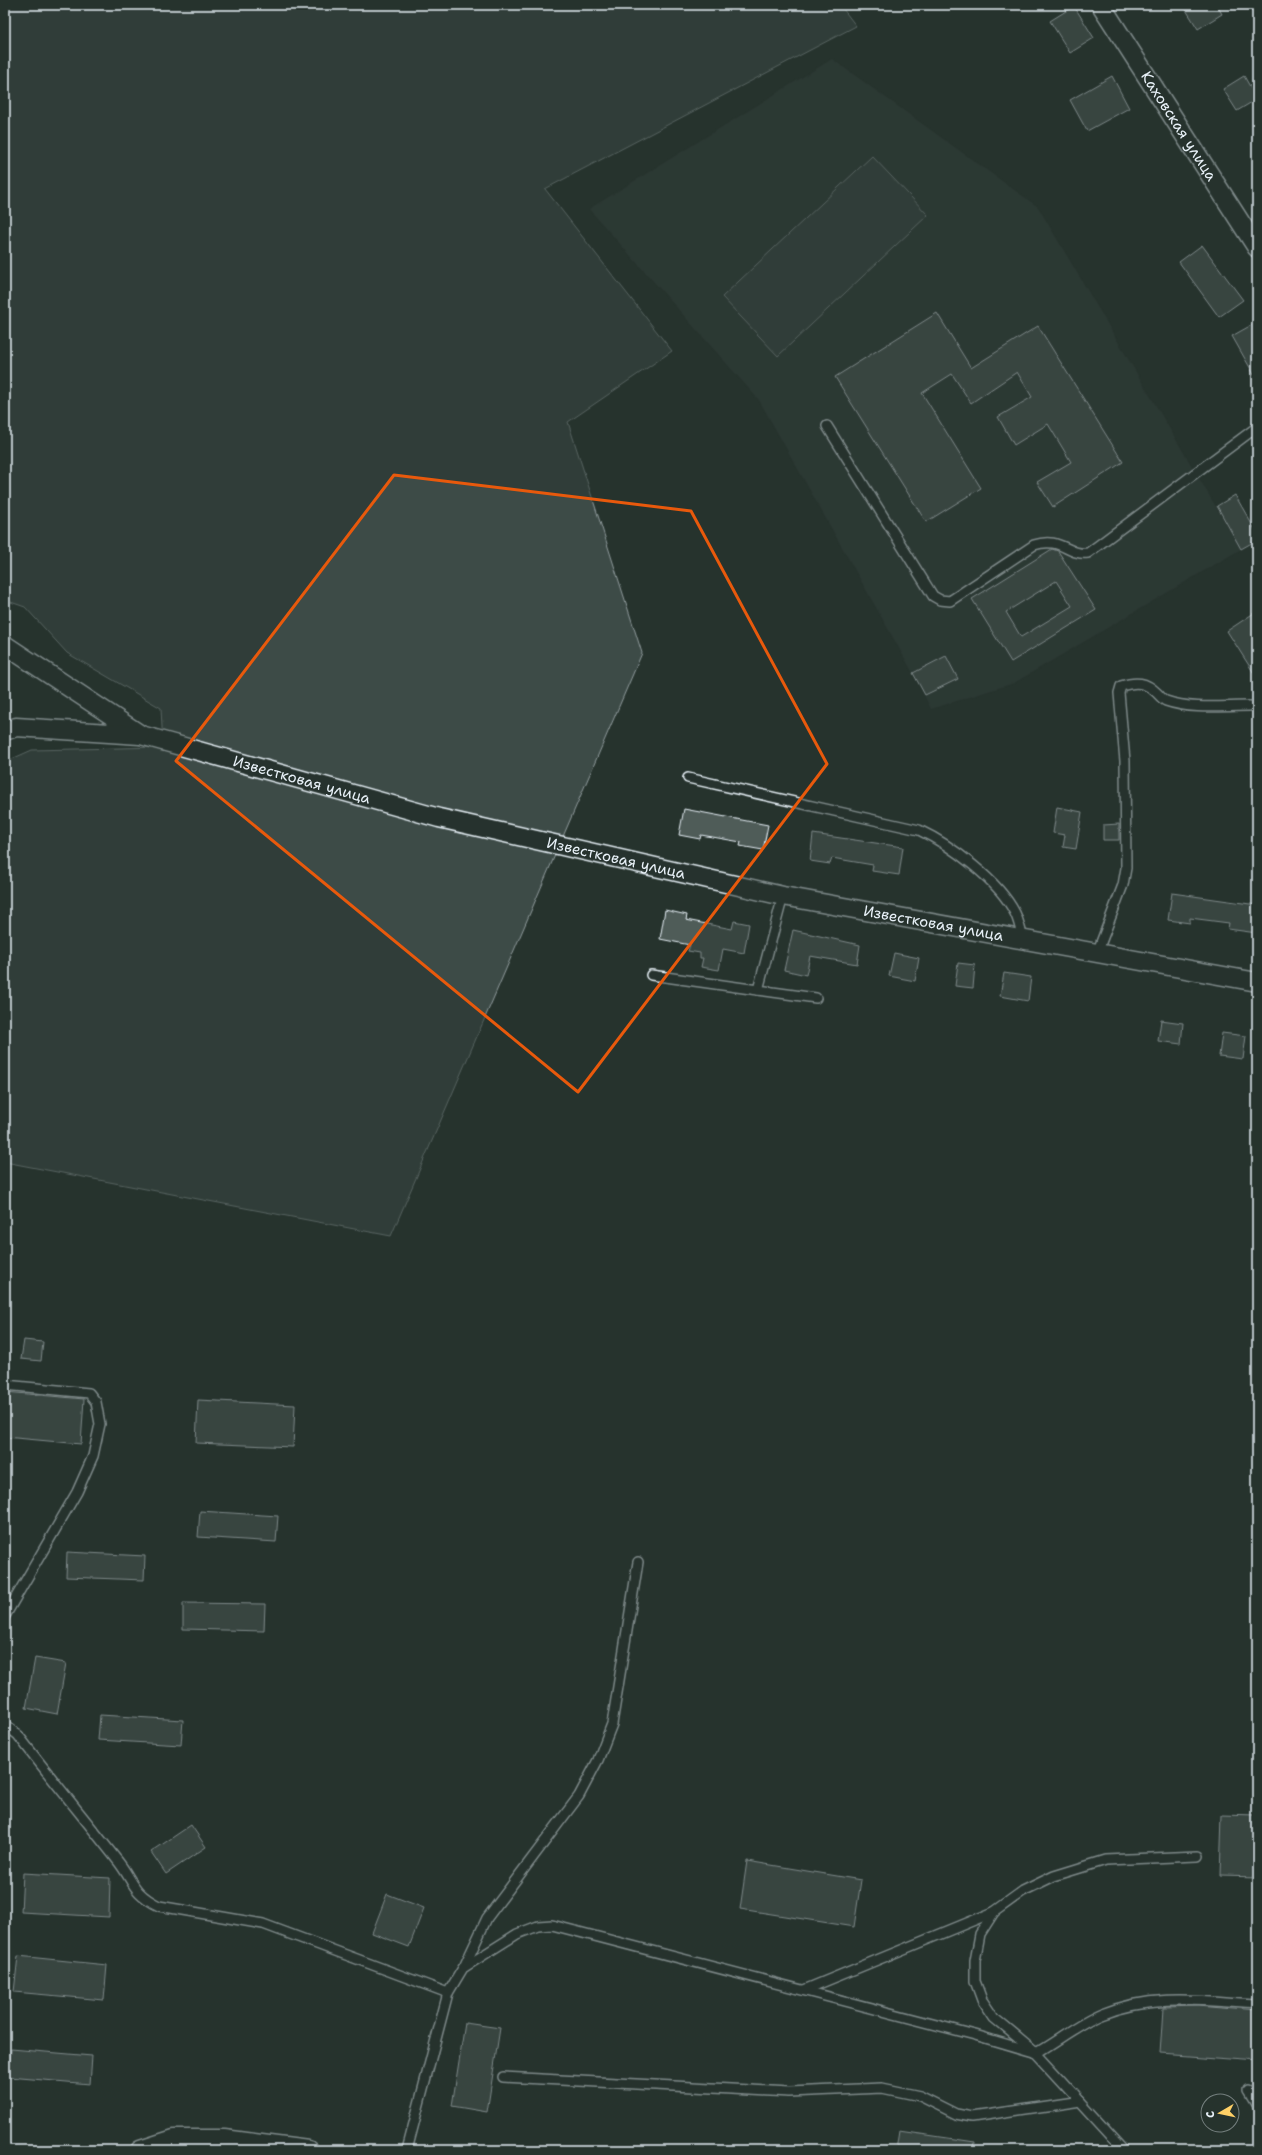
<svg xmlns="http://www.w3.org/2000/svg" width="1262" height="2155" font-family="'Shantell Sans',sans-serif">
  <rect width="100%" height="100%" fill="#26332d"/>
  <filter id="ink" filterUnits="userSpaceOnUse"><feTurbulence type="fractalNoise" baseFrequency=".025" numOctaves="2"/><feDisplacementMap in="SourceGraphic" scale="8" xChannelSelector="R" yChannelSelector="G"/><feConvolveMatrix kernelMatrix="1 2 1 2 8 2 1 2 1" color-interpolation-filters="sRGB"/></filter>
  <g filter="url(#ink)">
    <polygon fill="#333f3a" points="832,59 1038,207 1241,549 1014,683 931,709 913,673 759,400 589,209"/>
    <g fill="#3e4b47" stroke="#939ea0">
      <polygon points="5,5 840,5 856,26 545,189 672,351 568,422 642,653 391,1236 5,1162 5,762 32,750 163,747 161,708 67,653 25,607 5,600"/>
      <polygon points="872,156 928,215 778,356 722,297"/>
    </g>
    <g fill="#505c59" stroke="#e8f1f8" fill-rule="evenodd">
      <polygon points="1183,5 1217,5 1222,14 1198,29"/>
      <polygon points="1074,6 1094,38 1070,53 1050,21"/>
      <polygon points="1112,76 1129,108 1087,131 1070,100"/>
      <polygon points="1244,76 1257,99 1237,111 1223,89"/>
      <polygon points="1202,245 1243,300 1219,317 1179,262"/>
      <polygon points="937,313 971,368 1038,326 1123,462 1053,507 1037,482 1071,462 1048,424 1014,445 998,417 1032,397 1017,372 971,403 952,374 922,393 981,488 926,522 835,377"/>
      <polygon points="1257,322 1257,380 1232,336"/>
      <polygon points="1235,495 1257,533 1257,540 1241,549 1217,506"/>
      <path d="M 1052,549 L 1058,551 L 1096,610 L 1011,662 L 972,599 ZM 1056,581 L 1072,606 L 1021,637 L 1006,612 Z"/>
      <polygon points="1257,611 1257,678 1227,631"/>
      <polygon points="946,656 958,679 925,695 913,673"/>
      <polygon points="1057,807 1082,812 1076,849 1063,847 1065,835 1053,833"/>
      <polygon points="684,809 768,825 763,850 740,846 741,842 701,835 700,839 679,835"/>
      <polygon points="1119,824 1119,840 1103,840 1103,825"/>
      <polygon points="813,834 903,847 899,875 872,871 873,865 832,858 830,864 810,861"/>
      <polygon points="1172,893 1257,905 1257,933 1228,929 1229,923 1190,918 1190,923 1168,920"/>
      <polygon points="665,910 687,915 686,920 732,929 734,921 749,924 744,953 723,949 719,970 701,967 703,958 700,958 700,953 688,951 690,945 660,939"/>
      <polygon points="793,930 860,945 857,964 810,956 806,975 784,970"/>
      <polygon points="894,953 919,958 915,981 889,976"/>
      <polygon points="958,963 975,965 973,988 955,986"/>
      <polygon points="1004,973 1031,977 1028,1001 1000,996"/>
      <polygon points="1161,1020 1183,1023 1181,1044 1158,1041"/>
      <polygon points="1222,1033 1246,1036 1243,1059 1219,1056"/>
      <polygon points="24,1340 43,1342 41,1361 21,1359"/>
      <polygon points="5,1392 84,1399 81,1444 5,1437"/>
      <polygon points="198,1400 295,1405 293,1447 196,1443"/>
      <polygon points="200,1511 278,1516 276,1542 198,1537"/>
      <polygon points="67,1552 145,1556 144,1580 66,1577"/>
      <polygon points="183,1603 265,1604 264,1631 183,1629"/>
      <polygon points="35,1658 66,1663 57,1714 26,1708"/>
      <polygon points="100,1715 183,1720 181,1745 98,1740"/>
      <polygon points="1222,1815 1257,1816 1257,1877 1220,1876"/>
      <polygon points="191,1825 206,1847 166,1874 151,1852"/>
      <polygon points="747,1861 861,1880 854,1927 740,1909"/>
      <polygon points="23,1873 110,1878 109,1917 21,1912"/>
      <polygon points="387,1894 424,1908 409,1947 372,1933"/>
      <polygon points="18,1956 107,1965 104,2000 14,1992"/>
      <polygon points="1198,2006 1257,2011 1257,2061 1160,2054 1163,2007"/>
      <polygon points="465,2023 500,2028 487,2112 452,2106"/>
      <polygon points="11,2049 92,2056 90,2084 9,2077"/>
      <polygon points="900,2131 975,2142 974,2150 897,2150"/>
    </g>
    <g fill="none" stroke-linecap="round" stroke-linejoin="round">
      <g stroke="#e8f1f8" stroke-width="12">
        <g id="lane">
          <path d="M 827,426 L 933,596 L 940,600 L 950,601 L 1034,545 C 1061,536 1068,556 1088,553 L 1257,427"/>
          <path d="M 688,778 L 919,830 C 951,845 999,881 1015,913 C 1019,921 1021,931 1023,940"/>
          <path d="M 1097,953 L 1123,885 L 1126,868 L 1125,761 L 1119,693 L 1121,686 C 1136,681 1146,682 1157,693 C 1160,696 1163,700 1166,701 C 1192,710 1223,706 1250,706"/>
          <polyline points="651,975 758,990 783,896"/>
          <polyline points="758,990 816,998"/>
          <polyline points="5,1385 89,1393 96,1402 100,1424 93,1456 77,1492 5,1616"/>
          <path d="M 5,1725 L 18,1735 C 50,1777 84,1818 117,1860 C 134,1881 131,1892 159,1906 L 263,1924 L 448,1993"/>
          <path d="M 1197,1856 L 1106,1860 L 1054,1876 L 1023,1891 L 994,1912 L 980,1934 L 975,1961 L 975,1981 L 982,2000 L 994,2018 L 1036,2053 C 1057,2041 1080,2023 1102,2014 C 1154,1993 1203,2001 1257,2004"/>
          <polyline points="464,1967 487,1918 579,1796 598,1760 612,1724 638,1562"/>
          <polyline points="804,1990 994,1912"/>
          <polyline points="503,2077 789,2092 882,2088 920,2096 956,2114 972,2117 1080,2101"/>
          <polyline points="1248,2089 1257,2104"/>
          <polyline points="407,2150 448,1993 463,1968 517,1934 538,1926 552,1925 975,2035 1036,2053 1125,2150"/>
        </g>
      </g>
      <g stroke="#e8f1f8" stroke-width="21">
        <g id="street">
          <path id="s1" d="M 1101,5 L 1257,248"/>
          <path id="s2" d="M 5,645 L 141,735 L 439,818 L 783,896 L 1257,982"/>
          <polyline points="5,731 16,727 140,735"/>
          <polyline points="140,2150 174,2139 224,2139 308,2150"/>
        </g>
      </g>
      <use href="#lane" stroke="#26332d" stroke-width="9"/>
      <use href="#street" stroke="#26332d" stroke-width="18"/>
    </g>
  </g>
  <path d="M0 0H1262V2155H0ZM 394,475 L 691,511 L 827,764 L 578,1092 L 176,761 Z" fill="#26332d" fill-opacity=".55" fill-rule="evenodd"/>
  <path fill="none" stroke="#e8590c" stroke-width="3" stroke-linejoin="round" d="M 394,475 L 691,511 L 827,764 L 578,1092 L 176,761 Z"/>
  <g text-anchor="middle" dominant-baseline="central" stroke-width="3" stroke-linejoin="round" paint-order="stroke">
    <g font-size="15" fill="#e8f1f8" stroke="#26332d">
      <text stroke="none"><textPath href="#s1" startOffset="144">Каховская улица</textPath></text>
      <text stroke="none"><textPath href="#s2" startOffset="330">Известковая улица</textPath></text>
      <text stroke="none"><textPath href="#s2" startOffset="654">Известковая улица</textPath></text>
      <text stroke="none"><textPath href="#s2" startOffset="978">Известковая улица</textPath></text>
    </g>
  </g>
  <rect width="1262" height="2155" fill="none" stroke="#26332d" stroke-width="20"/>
  <rect x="10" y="10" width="1242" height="2135" fill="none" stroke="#e8f1f8" stroke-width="1.5" filter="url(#ink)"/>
  <g transform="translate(1220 2113) rotate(261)"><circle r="19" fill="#26332d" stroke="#747f7e"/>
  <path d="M0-3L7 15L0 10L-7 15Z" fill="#ffd166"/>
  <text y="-6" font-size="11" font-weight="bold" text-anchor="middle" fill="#e8f1f8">С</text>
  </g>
</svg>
